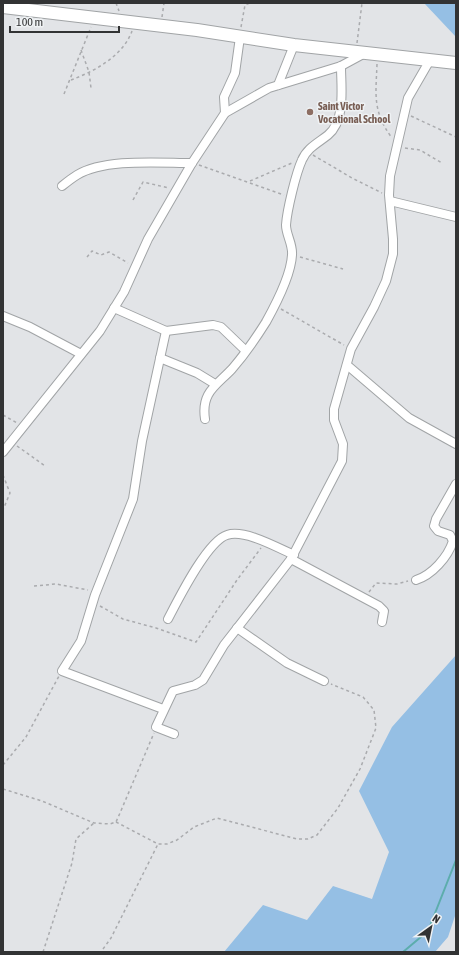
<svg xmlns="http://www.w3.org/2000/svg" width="459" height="955" font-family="'Asap Condensed',sans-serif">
  <rect width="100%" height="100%" fill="#e2e4e7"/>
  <g fill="#95bfe4">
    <polygon points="424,3 456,3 456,37"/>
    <polygon points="456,655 456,913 448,937 435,952 224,952 263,905 307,920 333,886 372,899 389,852 359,791 392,727"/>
  </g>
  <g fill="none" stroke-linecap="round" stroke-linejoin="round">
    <polyline stroke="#5cadac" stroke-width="2" points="403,952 428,931 456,860 456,854"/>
    <g stroke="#a1a4a6" stroke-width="10">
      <g id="street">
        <polyline points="278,85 294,45"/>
        <polyline points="225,113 269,88 341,66 365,53"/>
        <path d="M 62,186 C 67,182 72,178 77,175 C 105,158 160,163 192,163"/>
        <polyline points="390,201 456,217"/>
        <polyline points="114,308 166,331 213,325 221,327 245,350"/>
        <polyline points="3,316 30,327 81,354"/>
        <polyline points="160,358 197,373 215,384"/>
        <polyline points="347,365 409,418 456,444"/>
        <path d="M 205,419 C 201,392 216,386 232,369 C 244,355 256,338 266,322 C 276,304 291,275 292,255 C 293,244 286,235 286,225 C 287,210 296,173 302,160 C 307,148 318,143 328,135 C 346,120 341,87 341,66"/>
        <polyline points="3,452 100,331 124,292 148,239 192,163 225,113 224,97 235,73 240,37"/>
        <polyline points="291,559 379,606 384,611 382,622"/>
        <path d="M 416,580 C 432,575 448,557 453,541 L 450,535 L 438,531 L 434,526 L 436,519 L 456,484"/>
        <path d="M 168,619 C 178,600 207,541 227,535 C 245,529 278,548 294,555"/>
        <polyline points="237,628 287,663 324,681"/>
        <polyline points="163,709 62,671 81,641 95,595 133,499 142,441 166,331"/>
        <polyline points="174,734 156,727 173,691 195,685 203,680 224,645 291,559 342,461 343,444 334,420 334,409 351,349 374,307 386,281 393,254 393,239 389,195 390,176 408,98 430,60"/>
      </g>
    </g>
    <g stroke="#a1a4a6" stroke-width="14">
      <polyline id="secondary" points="3,7 197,30 294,45 456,63"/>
    </g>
    <g stroke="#aaabae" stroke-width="1.5" stroke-dasharray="3 3" stroke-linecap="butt">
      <polyline points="116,3 119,11"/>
      <polyline points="162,17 164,3"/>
      <polyline points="241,27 245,5 250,3"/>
      <polyline points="357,43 362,3"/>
      <polyline points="81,50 89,72 91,88"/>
      <path d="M 377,64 C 376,94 372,111 392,138"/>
      <path d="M 71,80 C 95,71 123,56 132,31"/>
      <polyline points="64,94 91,27"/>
      <polyline points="411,116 456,137"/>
      <polyline points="405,148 420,150 442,163"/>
      <polyline points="313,155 352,178 382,193"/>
      <polyline points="199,165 284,195"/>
      <polyline points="250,181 292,163"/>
      <polyline points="133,200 143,182 169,188"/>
      <polyline points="87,257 92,251 101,255 109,252 128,263"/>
      <polyline points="300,257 343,269"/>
      <polyline points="281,309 344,345"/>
      <polyline points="3,415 17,423"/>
      <polyline points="17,446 45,466"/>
      <polyline points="3,475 10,493 3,510"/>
      <polyline points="34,586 56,584 88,590"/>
      <polyline points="369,592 376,583 397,584 408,581"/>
      <polyline points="100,606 123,619 156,628 196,642 237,580 261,548"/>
      <polyline points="3,765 26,737 59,676"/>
      <polyline points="3,789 42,801 94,823 110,824 116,822 120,813 154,733"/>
      <polyline points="116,822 158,844 167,844 177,840 194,827 217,818 297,839 308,839 317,835 338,808 360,769 376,728 374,710 363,697 331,684"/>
      <polyline points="103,949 111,938 158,844"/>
      <polyline points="43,952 72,863 76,839 94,823"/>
    </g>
    <use href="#street" stroke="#fff" stroke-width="8"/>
    <use href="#secondary" stroke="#fff" stroke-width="12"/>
  </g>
  <circle fill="#8d6e63" stroke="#eff2f4" stroke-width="1.5" cx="310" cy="112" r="4"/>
  <g text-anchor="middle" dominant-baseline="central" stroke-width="3" stroke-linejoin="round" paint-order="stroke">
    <g font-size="11" font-weight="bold" fill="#785e54" stroke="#eff2f4" text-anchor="start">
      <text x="318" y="106">Saint Victor<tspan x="318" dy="13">Vocational School</tspan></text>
    </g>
  </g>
  <rect width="459" height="955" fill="none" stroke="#323334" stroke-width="8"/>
  <g transform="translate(431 927) rotate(33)" stroke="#eff2f4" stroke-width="3" paint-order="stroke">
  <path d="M0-3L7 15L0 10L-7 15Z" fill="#323334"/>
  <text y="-6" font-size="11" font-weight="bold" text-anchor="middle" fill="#323334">N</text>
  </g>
  <path d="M10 26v6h109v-6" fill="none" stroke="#323334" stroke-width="2"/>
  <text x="16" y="26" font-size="12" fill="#323334" stroke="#eff2f4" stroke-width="3" paint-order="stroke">100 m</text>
</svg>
